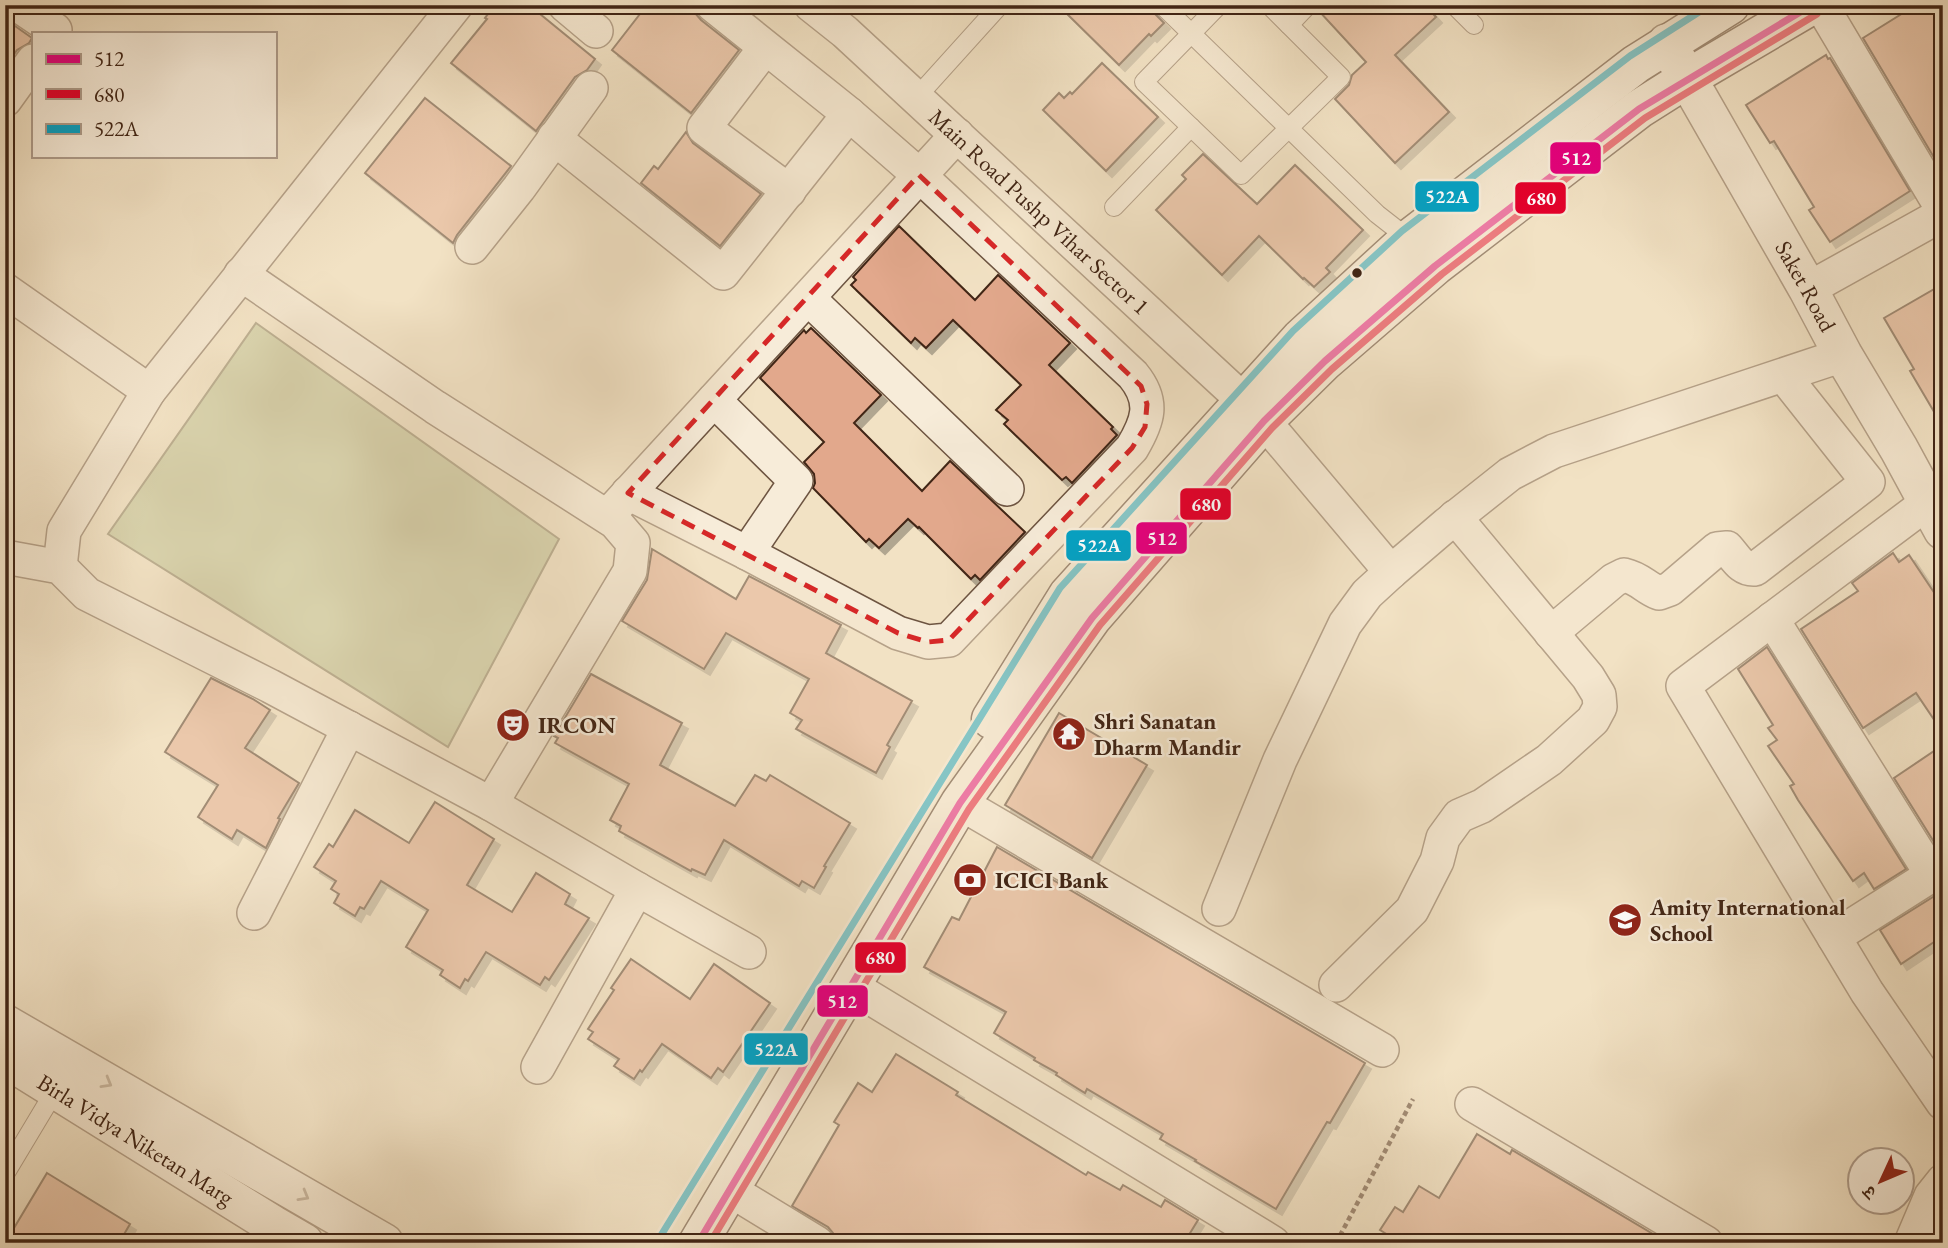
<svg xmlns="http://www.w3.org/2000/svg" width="1948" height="1248" font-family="'EB Garamond','Noto Serif Devanagari',serif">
  <defs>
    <filter id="shadow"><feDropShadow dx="6" dy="6" stdDeviation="0" flood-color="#0004"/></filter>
  </defs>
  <rect width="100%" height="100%" fill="#f2e2c4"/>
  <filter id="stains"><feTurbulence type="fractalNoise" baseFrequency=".00286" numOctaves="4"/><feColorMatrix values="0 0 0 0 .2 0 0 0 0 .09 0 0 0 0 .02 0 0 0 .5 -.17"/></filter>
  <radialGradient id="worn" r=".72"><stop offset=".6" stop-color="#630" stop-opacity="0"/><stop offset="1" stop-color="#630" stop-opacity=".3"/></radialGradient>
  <polygon fill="#bcc393" stroke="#7e7454" stroke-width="2" points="256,323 559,539 448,747 108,534"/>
  <g fill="#e2a88c" stroke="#412515" stroke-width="2" filter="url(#shadow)">
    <polygon points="495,5 529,5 595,59 587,70 575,77 536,131 451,63 487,19 485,18"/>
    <polygon points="647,5 694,5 695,13 701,20 739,50 691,113 612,50"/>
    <polygon points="1058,5 1151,5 1154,13 1164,23 1151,36 1149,34 1119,65"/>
    <polygon points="1319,5 1425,5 1436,17 1395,55 1449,112 1395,163 1335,99 1349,85 1352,75 1366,62 1318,10"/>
    <polygon points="1916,5 1943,5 1942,171 1863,38"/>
    <polygon points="5,19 32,38 29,43 17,50 5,67"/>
    <polygon points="1826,55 1828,59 1830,58 1910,191 1830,242 1809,210 1814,207 1774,141 1770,143 1746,105"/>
    <polygon points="1102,63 1158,117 1106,171 1043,110 1059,93 1064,98 1070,92 1072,94"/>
    <polygon points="425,98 511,166 457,235 453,243 365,173"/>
    <polygon points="686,132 693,143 761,194 720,246 641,183 654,166 658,169"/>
    <polygon points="1203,154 1257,204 1295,165 1363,230 1326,268 1330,272 1314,287 1304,278 1303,279 1259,236 1222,275 1156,210 1186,179 1182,175"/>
    <polygon points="899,226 975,300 998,275 1070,343 1049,365 1113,427 1111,429 1117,435 1072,483 1066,477 1062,480 1004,424 1008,420 996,410 1021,385 953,320 926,348 915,338 911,343 851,285 856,280 853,277"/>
    <polygon points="1943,284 1943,427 1910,371 1914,369 1884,318"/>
    <polygon points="811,328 881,395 854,423 922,491 950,461 1025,532 980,580 975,575 971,579 919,527 918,528 908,519 879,548 869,539 866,542 813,488 815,483 814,474 804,462 824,442 760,378 804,330 806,333"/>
    <polygon points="652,549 736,599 749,576 841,625 826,653 912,701 887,745 890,747 876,773 796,729 802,720 790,713 809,679 726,633 704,669 622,621 647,580"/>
    <polygon points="1893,553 1899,562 1909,555 1943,606 1943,733 1916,693 1863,728 1801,629 1858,591 1852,583"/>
    <polygon points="1767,647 1906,869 1874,889 1864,873 1853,881 1798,800 1790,786 1794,784 1768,746 1777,740 1768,728 1773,725 1738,669"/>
    <polygon points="591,674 682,723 660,765 735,806 755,775 766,781 770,775 850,823 824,866 826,867 814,888 802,881 799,886 724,840 705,875 692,869 691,871 619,831 621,826 610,820 629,784 555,743 558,738 554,736"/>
    <polygon points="211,678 253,699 270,710 245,748 299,783 278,818 280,819 266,848 237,830 232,839 198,817 218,785 165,752"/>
    <polygon points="1059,713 1147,765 1092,858 1005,805"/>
    <polygon points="1943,745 1943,849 1939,850 1894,778"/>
    <polygon points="435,802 494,839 467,885 512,912 536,873 570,894 565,904 589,918 549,980 545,977 540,985 486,952 468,981 465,979 460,988 440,975 443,970 406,947 428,910 381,881 364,909 360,907 355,916 334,903 339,894 331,889 336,881 314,867 329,844 333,847 355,810 409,843"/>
    <polygon points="997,847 1365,1063 1330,1123 1327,1122 1276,1209 1195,1161 1196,1160 1160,1139 1163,1134 1087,1089 1085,1093 1056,1075 1057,1073 1034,1060 1035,1058 994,1033 1006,1012 924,967 952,917 959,920"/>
    <polygon points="1941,892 1943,894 1943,936 1901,964 1880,930"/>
    <polygon points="631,959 690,999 714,964 770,1003 723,1072 718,1068 711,1078 662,1044 642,1072 640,1070 634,1079 614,1066 619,1059 588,1039 593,1032 588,1029 614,990 611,988"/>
    <polygon points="896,1054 958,1092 956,1095 1086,1175 1088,1172 1120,1190 1123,1185 1161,1207 1165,1200 1198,1220 1184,1243 836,1243 833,1233 828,1227 792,1206 839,1125 834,1122 858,1083 872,1092"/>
    <polygon points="1477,1134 1510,1154 1512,1150 1668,1243 1401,1243 1380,1230 1395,1207 1403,1212 1419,1186 1439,1198"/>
    <polygon points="47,1173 130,1224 119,1243 5,1243"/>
  </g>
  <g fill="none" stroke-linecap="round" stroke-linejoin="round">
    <g stroke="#6d5441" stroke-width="20">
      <g id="service">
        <polyline points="1162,5 1377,214 1409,239"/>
        <polyline points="1219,5 1144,82 1241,175 1341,77 1269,5"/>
        <polyline points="1454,5 1474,25"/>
        <polyline points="1289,25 1308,5"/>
        <polyline points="916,98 1000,5"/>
        <polyline points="1114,207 1191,127"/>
        <polyline points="5,1174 56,1089"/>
      </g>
    </g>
    <g stroke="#6d5441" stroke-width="36">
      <g id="minor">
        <polyline points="18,5 55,30"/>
        <polyline points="565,5 596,31"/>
        <polyline points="713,5 849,114"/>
        <path id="s1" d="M 811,5 L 845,32 L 1244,401 L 1264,421 L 1391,572"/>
        <polyline points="1821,5 1943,210"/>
        <polyline points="765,48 704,128 789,191"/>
        <polyline points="5,100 33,61"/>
        <path d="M 554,138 L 723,273 L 849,114 L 919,175 L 1133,375 C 1155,402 1148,421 1132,448 L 949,640 L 928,642 L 898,633 L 747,553 L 628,493"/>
        <polyline points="472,247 519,188 591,88"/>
        <polyline points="1808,289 1943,214"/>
        <polyline points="5,290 149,391"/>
        <polyline points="808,298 1007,489"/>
        <polyline points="714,400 796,481 747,553"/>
        <polyline points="1927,503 1683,686 1867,992 1943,1103"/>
        <polyline points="613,510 957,135"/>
        <polyline points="5,557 60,567 87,594 270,686 491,804 630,571 633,543 615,522 435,407 241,274"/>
        <polyline points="60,567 64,531 149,391 456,5"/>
        <polyline points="1772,619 1932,875"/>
        <path d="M 1551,633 L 1614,580 L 1624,575 C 1641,579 1644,587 1659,593 L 1670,589 L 1717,549 L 1727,548 C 1736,558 1741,570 1755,569 L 1868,482 L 1784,376"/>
        <polyline points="960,803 1382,1050"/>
        <polyline points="491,804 637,889 749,952"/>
        <polyline points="1219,909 1280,760 1345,624 1367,594 1391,572 1447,524 1510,474 1554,451 1843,355"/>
        <polyline points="254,913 349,728"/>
        <polyline points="1834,937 1943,868"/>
        <polyline points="1336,985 1412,910 1437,861 1443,838 1459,816 1482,806 1549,760 1593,720 1600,707 1599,695 1588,677 1455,517"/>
        <polyline points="851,986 1273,1243"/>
        <polyline points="538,1067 637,889"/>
        <polyline points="1472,1104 1706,1243"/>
        <polyline points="730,1190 817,1243"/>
        <polyline points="1911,1243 1931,1196 1943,1181"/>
      </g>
    </g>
    <g stroke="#6d5441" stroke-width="41">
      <g id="tertiary">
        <path id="s2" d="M 1667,43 L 1808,289 L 1843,355 L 1899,449 L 1943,530"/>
        <polyline points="5,1024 384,1243"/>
        <path id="s3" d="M 5,1058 L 273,1225 L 304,1243"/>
      </g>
    </g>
    <g stroke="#412515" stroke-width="41">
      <g id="secondary">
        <polyline points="991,719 1068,595 1301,338 1409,239 1636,64 1730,5"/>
        <polyline points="698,1243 960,803 1092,618 1264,421 1325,361 1435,266 1639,109 1688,78 1812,5"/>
      </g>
    </g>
    <polyline stroke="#412515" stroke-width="4.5" stroke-dasharray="5 3.5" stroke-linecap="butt" points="1336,1243 1413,1099"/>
    <use href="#service" stroke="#f7ecd9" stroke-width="18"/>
    <use href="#minor" stroke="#f7ecd9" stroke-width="33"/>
    <use href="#tertiary" stroke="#f7ecd9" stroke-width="38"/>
    <use href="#secondary" stroke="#f7ecd9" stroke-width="38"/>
    <g stroke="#f7ecd9" stroke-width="12">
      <polyline id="bus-1" points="698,1243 960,803 1092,618 1264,421 1325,361 1435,266 1639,109 1812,5"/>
    </g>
    <g stroke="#f7ecd9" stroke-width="12">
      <polyline id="bus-2" points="710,1243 969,809 1100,625 1272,428 1332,369 1442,274 1645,118 1817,14"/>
    </g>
    <g stroke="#f7ecd9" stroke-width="12">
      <polyline id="bus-3" points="660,1237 1060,588 1293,331 1402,231 1630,56 1710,5"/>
    </g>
    <use href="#bus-1" stroke="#e5007d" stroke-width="7"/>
    <use href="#bus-2" stroke="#e4002b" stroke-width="7"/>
    <use href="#bus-3" stroke="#03a2c5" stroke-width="7"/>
  </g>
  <defs><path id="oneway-chevron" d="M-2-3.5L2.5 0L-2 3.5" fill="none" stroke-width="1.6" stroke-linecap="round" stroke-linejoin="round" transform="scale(1.75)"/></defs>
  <g stroke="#9c8877">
    <use href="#oneway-chevron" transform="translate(107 1083) rotate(30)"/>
    <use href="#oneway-chevron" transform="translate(304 1196) rotate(30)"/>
  </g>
  <path d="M0 0H1948V1248H0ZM 919,175 L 1141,386 L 1147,404 L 1145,427 L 1132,448 L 949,640 L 928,642 L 898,633 L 628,493 Z" fill="#f2e2c4" fill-opacity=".55" fill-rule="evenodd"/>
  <path fill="none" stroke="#d62828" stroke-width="5" stroke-dasharray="14 9" stroke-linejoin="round" d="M 919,175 L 1141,386 L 1147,404 L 1145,427 L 1132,448 L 949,640 L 928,642 L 898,633 L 628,493 Z"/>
  <defs>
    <g id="theatre-disc" transform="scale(1.75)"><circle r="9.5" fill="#8f2418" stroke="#f7ecd9"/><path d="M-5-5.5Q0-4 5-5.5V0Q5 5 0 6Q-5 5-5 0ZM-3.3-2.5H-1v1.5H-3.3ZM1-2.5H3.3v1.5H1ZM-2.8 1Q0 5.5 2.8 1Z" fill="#fff"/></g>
    <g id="temple-disc" transform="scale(1.75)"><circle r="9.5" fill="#8f2418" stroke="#f7ecd9"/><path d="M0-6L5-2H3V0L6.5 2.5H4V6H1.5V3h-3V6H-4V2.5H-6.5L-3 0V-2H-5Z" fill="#fff"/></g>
    <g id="bank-disc" transform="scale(1.75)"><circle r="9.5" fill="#8f2418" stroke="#f7ecd9"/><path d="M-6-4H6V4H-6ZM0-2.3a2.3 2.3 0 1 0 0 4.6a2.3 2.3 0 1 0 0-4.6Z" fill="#fff"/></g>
    <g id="school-disc" transform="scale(1.75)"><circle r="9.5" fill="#8f2418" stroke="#f7ecd9"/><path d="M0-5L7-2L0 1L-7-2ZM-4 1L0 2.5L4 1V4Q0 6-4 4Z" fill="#fff"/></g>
  </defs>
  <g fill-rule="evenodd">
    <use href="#theatre-disc" x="513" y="725"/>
    <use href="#temple-disc" x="1069" y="734"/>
    <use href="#bank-disc" x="970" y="880"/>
    <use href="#school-disc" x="1625" y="920"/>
  </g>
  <circle fill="#412515" stroke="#f7ecd9" stroke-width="2.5" cx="1357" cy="273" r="6"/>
  <g text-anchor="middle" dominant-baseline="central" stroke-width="5" stroke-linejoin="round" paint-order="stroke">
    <g font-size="23" fill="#412515" stroke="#f7ecd9">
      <text stroke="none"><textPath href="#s1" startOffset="308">Main Road Pushp Vihar Sector 1</textPath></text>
      <text stroke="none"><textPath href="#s2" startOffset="280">Saket Road</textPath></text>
      <text stroke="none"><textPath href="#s3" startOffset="154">Birla Vidya Niketan Marg</textPath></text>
    </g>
    <g font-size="23" font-weight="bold" fill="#412515" stroke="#f7ecd9" text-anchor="start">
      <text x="1094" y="721">Shri Sanatan<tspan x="1094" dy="26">Dharm Mandir</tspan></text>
      <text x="538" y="725">IRCON</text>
      <text x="995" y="880">ICICI Bank</text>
      <text x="1650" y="907">Amity International<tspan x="1650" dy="26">School</tspan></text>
    </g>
  </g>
  <g stroke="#f7ecd9" stroke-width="2.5">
    <rect x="1549" y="141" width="53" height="34" rx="7" fill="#e5007d"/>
    <rect x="1414" y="180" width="66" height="33" rx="7" fill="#03a2c5"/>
    <rect x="1514" y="181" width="53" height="34" rx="7" fill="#e4002b"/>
    <rect x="1179" y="487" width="53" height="34" rx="7" fill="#e4002b"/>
    <rect x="1135" y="521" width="53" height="34" rx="7" fill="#e5007d"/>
    <rect x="1065" y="529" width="67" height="33" rx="7" fill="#03a2c5"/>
    <rect x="854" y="941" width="53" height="33" rx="7" fill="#e4002b"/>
    <rect x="816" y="984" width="53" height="34" rx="7" fill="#e5007d"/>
    <rect x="743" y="1032" width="66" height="34" rx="7" fill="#03a2c5"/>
  </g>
  <g font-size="19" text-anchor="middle" font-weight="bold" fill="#fff">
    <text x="1576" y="165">512</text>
    <text x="1447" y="203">522A</text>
    <text x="1541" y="205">680</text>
    <text x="1206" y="511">680</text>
    <text x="1162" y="545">512</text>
    <text x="1099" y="552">522A</text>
    <text x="880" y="964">680</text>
    <text x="842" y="1008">512</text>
    <text x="776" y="1056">522A</text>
  </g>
  <rect width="1948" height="1248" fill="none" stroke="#f2e2c4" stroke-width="28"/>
  <rect x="7" y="7" width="1934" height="1234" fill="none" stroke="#412515" stroke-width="3.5"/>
  <rect x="14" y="14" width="1920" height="1220" fill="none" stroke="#412515" stroke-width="2"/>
  <rect x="32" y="32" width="245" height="126" fill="#f7ecd9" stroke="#ae9c8b" stroke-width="2"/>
  <rect x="46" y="54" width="35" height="10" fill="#e5007d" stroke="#ae9c8b" stroke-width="2"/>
  <text x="94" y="66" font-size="21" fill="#412515">512</text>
  <rect x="46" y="89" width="35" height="10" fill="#e4002b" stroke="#ae9c8b" stroke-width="2"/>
  <text x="94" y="102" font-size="21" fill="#412515">680</text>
  <rect x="46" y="124" width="35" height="10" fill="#03a2c5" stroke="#ae9c8b" stroke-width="2"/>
  <text x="94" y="136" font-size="21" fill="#412515">522A</text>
  <g transform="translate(1881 1181) rotate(226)"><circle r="33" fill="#f7ecd9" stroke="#ae9c8b" stroke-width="2"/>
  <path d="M0-5L12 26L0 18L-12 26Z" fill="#8f2418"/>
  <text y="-10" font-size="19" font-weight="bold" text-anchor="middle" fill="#412515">उ</text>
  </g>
  <rect width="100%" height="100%" filter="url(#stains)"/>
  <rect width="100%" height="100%" fill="url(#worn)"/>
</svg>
